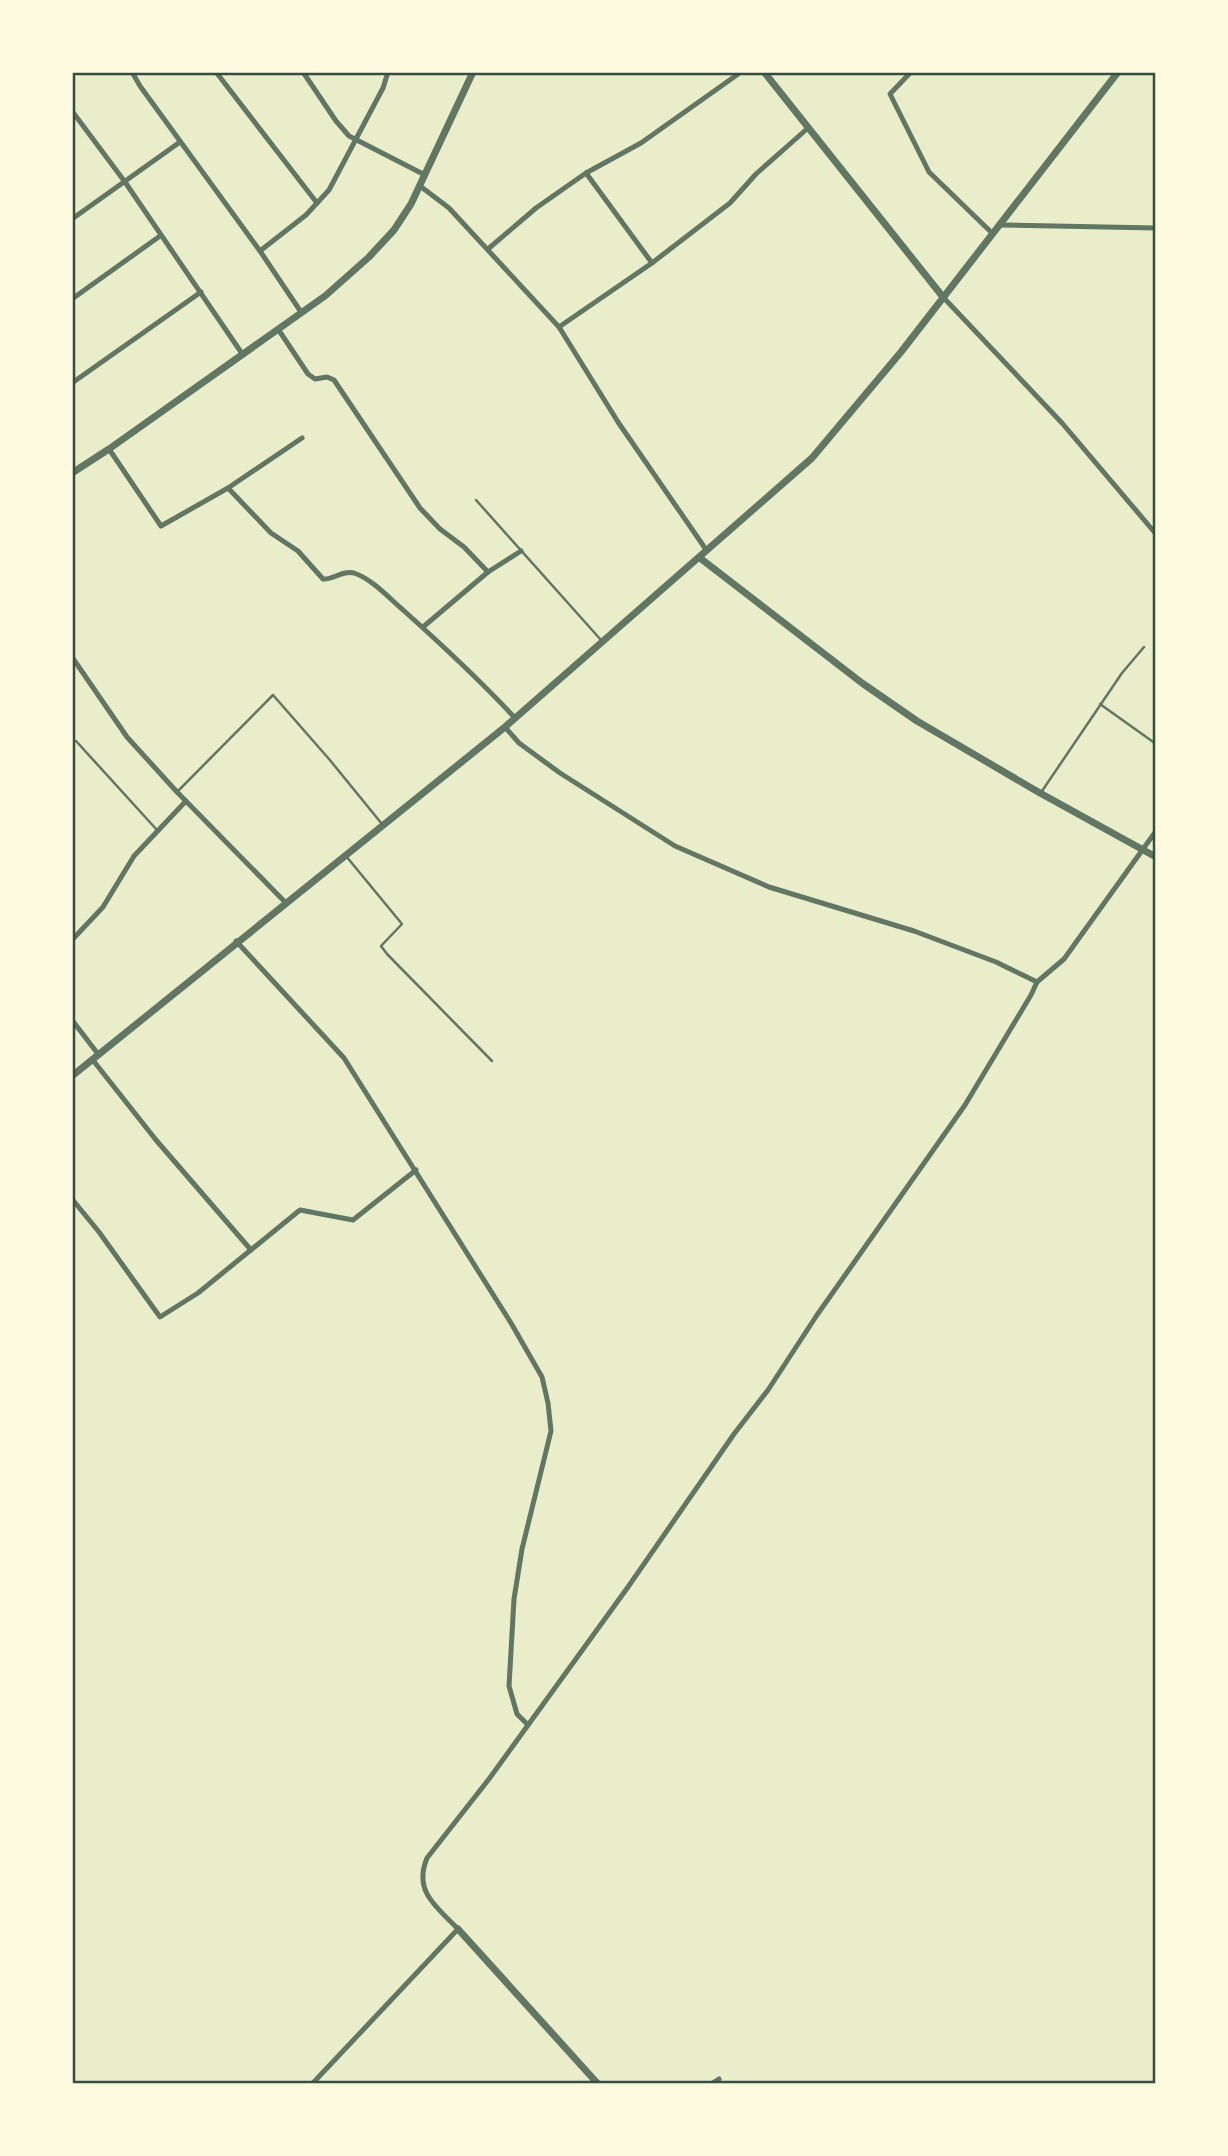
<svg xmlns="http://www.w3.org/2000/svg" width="1228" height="2156" font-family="Literata,serif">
  <rect width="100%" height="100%" fill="#e9edc9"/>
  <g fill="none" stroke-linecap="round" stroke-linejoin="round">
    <g stroke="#617663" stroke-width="2.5">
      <polyline points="476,500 601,640"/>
      <polyline points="1100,704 1156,744"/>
      <polyline points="76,741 157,830"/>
      <polyline points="1042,791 1122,673 1144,647"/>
      <polyline points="177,792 273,695 329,759 382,824"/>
      <polyline points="346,856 402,924 381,946 387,954 492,1061"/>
    </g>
    <g stroke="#617663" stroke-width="5">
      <polyline points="132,72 140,86 260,251 301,312"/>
      <polyline points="216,72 317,203"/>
      <polyline points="303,72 336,121 349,136 425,175"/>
      <polyline points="911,72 890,94 929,172 992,233"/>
      <polyline points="72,111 125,182 243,355"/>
      <polyline points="586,173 652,263"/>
      <polyline points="420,186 449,208 559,327 618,422 707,551"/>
      <polyline points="72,219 180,142"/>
      <polyline points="999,225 1156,228"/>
      <polyline points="488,249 536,208 586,173 641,143 741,72"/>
      <polyline points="260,251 306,215 329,190 383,88 388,72"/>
      <polyline points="943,297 1062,423 1156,534"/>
      <polyline points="72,299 160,236"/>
      <polyline points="559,327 652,263 730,203 756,174 808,128"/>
      <polyline points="278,329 308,374 315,379 327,377 334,380 420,508 440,529 464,547 488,572"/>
      <polyline points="72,383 201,292"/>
      <path d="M 109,449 L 161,526 L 228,488 L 271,533 L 298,551 L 323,579 C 334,580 342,570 354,573 C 372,579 388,597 402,609 C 441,644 479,679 515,718"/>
      <polyline points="228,488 302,438"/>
      <polyline points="423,627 488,572 521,551"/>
      <polyline points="72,657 127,737 177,792 286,903"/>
      <polyline points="505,727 519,743 560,773 675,846 769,887 914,931 996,962 1037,982"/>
      <polyline points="72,940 103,907 134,856 186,801"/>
      <polyline points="236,941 344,1058 511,1323 542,1377 548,1403 551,1431 522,1549 514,1599 509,1686 517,1714 528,1725"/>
      <polyline points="72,1020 98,1054"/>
      <polyline points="92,1059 156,1140 251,1250"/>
      <polyline points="72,1199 99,1232 160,1317 198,1293 300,1210 353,1220 416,1170"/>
      <path d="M 312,2084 L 458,1929 C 437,1907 413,1892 427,1858 L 489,1779 L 628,1587 L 734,1434 L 768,1390 L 817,1315 L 965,1105 L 1031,995 L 1037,982 L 1064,959 L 1156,831"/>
      <polyline points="711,2084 719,2079"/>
    </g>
    <g stroke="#617663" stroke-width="7">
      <polyline points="764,72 943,297"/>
      <polyline points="72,473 109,449 325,296 369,257 394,230 411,204 473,72"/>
      <polyline points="700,558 862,683 917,721 1040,793 1156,857"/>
      <polyline points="72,1076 505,727 812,458 901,352 1118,72"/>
      <polyline points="458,1929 598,2084"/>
    </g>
  </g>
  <rect width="1228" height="2156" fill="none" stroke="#fefae0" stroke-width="147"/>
  <rect x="74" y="74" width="1080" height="2008" fill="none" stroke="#344e41" stroke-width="2.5"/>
</svg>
